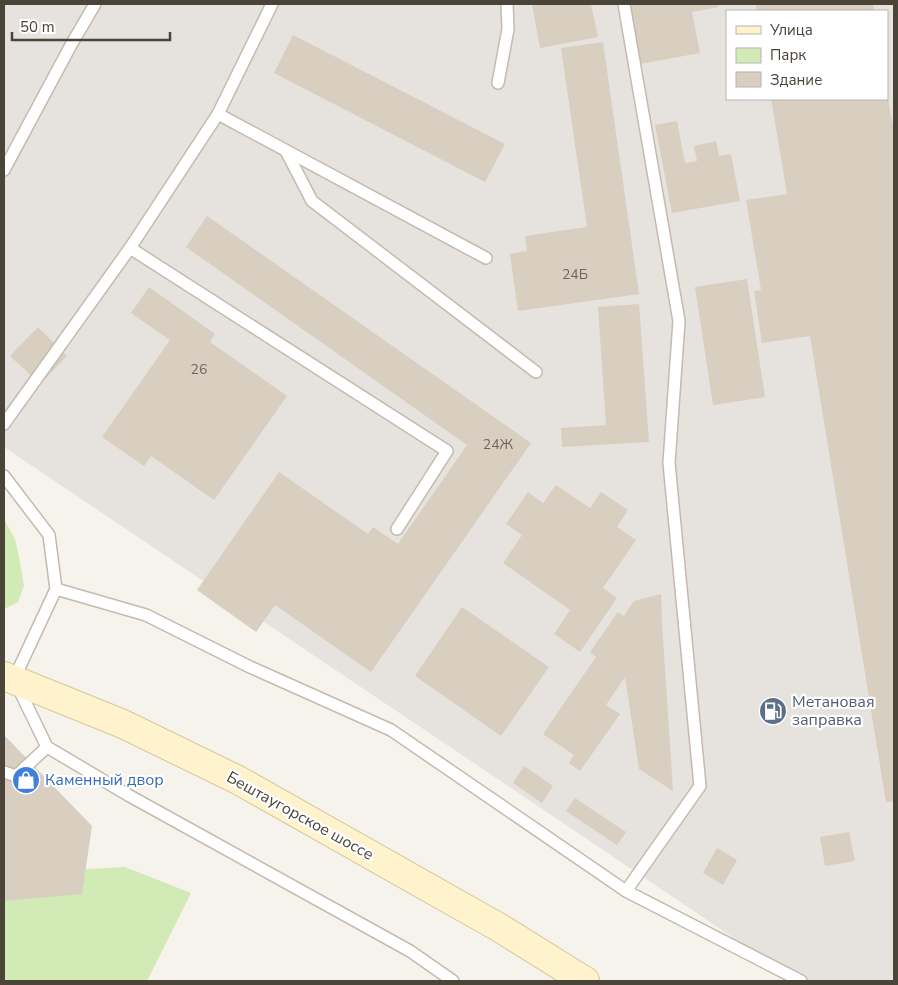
<svg xmlns="http://www.w3.org/2000/svg" width="898" height="985" font-family="'Nunito Sans',sans-serif">
  <rect width="100%" height="100%" fill="#f6f3ec"/>
  <path fill="#e6e2dd" fill-rule="evenodd" d="M 4,4 L 894,4 L 894,981 L 798,981 L 4,447 ZM 727,11 L 887,11 L 887,99 L 727,99 Z"/>
  <g fill="#d2eab5">
    <polygon points="4,519 15,539 19,557 24,586 18,602 4,609"/>
    <polygon points="125,867 191,893 147,981 4,981 4,874"/>
  </g>
  <g fill="#d8cfc1">
    <polygon points="532,4 591,4 598,37 540,48"/>
    <polygon points="628,4 718,4 719,7 692,12 700,53 640,64"/>
    <polygon points="756,4 873,4 874,11 757,11"/>
    <polygon points="293,35 505,144 485,182 274,73"/>
    <polygon points="603,42 639,294 518,311 510,254 527,251 525,236 587,227 561,48"/>
    <polygon points="887,93 894,132 894,801 886,802 810,336 762,343 754,291 761,290 746,200 787,194 771,99 887,99"/>
    <polygon points="677,121 685,163 697,161 694,146 716,141 719,156 731,154 740,201 672,213 655,125"/>
    <polygon points="207,216 531,443 371,672 275,605 256,632 197,590 279,472 368,534 373,527 398,544 467,445 186,247"/>
    <polygon points="747,279 765,397 713,405 695,287"/>
    <polygon points="149,287 215,334 210,342 287,396 214,500 151,456 144,466 102,437 170,340 131,313"/>
    <polygon points="639,304 649,442 562,447 561,428 606,425 598,307"/>
    <polygon points="38,327 67,356 40,384 10,356"/>
    <polygon points="556,485 590,508 601,492 628,510 617,527 636,540 603,588 617,598 580,652 554,634 570,610 503,563 522,535 506,524 528,492 543,503"/>
    <polygon points="661,594 662,623 673,791 639,769 625,677 606,705 620,714 580,771 569,763 574,755 543,734 596,657 590,652 618,612 624,616 634,601"/>
    <polygon points="462,607 549,667 501,736 415,676"/>
    <polygon points="4,735 92,826 82,894 4,901"/>
    <polygon points="524,766 553,786 542,803 513,783"/>
    <polygon points="575,798 626,832 617,845 566,811"/>
    <polygon points="849,832 855,861 825,866 820,837"/>
    <polygon points="717,848 737,860 723,885 703,873"/>
  </g>
  <g fill="none" stroke-linecap="round" stroke-linejoin="round">
    <g stroke="#c2bbae" stroke-width="14">
      <g id="service">
        <polyline points="624,4 679,321 669,463 700,786 626,891"/>
        <polyline points="498,83 508,29 507,4"/>
        <polyline points="218,114 486,258"/>
        <polyline points="286,151 312,201 536,372"/>
        <polyline points="4,170 71,45 95,4"/>
        <polyline points="130,248 447,451 397,529"/>
        <polyline points="4,424 130,248 218,114 272,4"/>
        <polyline points="4,476 49,535 56,589"/>
        <polyline points="4,772 16,776 47,747"/>
        <polyline points="453,981 410,951 128,795 47,747 14,679 56,589 146,615 250,667 391,730 626,891 801,981"/>
      </g>
    </g>
    <g stroke="#d6c79b" stroke-width="30">
      <polyline id="secondary" points="4,676 123,724 238,780 500,928 585,981"/>
    </g>
    <use href="#service" stroke="#fff" stroke-width="11"/>
    <use href="#secondary" stroke="#fff3cd" stroke-width="28"/>
  </g>
  <defs>
    <g id="fuel-disc" transform="scale(1.4375)"><circle r="9.5" fill="#5c6f8a" stroke="#fff"/><path d="M-5.5-6h7V0h2V4h1.3V-2.5L3-4.5l.8-.8L6-3V5H2.5V1h-1V6h-7ZM-4.2-4.7v3.2H.2V-4.7Z" fill="#fff"/></g>
    <g id="shop-disc" transform="scale(1.4375)"><circle r="9.5" fill="#3f7fe0" stroke="#fff"/><path d="M-5-2.5h2.3a2.7 3.5 0 0 1 5.4 0H5L5.5 6h-11ZM-1.5-2.5h3a1.5 2.3 0 0 0-3 0Z" fill="#fff"/></g>
  </defs>
  <g fill-rule="evenodd">
    <use href="#fuel-disc" x="773" y="711"/>
    <use href="#shop-disc" x="26" y="780"/>
  </g>
  <g text-anchor="middle" dominant-baseline="central" stroke-width="4.5" stroke-linejoin="round" paint-order="stroke">
    <g font-size="14" fill="#6e675b">
      <text x="575" y="274">24Б</text>
      <text x="199" y="369">26</text>
      <text x="498" y="444">24Ж</text>
    </g>
    <g font-size="16" fill="#4e5e75" stroke="#fff" text-anchor="start">
      <text x="792" y="702">Метановая<tspan x="792" dy="18">заправка</tspan></text>
    </g>
    <g font-size="16" fill="#366cbe" stroke="#fff" text-anchor="start">
      <text x="45" y="780">Каменный двор</text>
    </g>
    <g font-size="16" fill="#4b4439" stroke="#fff">
      <text transform="translate(300 816) rotate(29)">Бештаугорское шоссе</text>
    </g>
  </g>
  <rect width="898" height="985" fill="none" stroke="#4b4439" stroke-width="10"/>
  <rect x="726" y="10" width="162" height="90" fill="#ffffff" stroke="#b7b4b0"/>
  <rect x="736" y="26" width="25" height="8" fill="#fff3cd" stroke="#b7b4b0"/>
  <text x="770" y="35" font-size="15" fill="#4b4439">Улица</text>
  <rect x="736" y="48" width="25" height="15" fill="#d2eab5" stroke="#b7b4b0"/>
  <text x="770" y="60" font-size="15" fill="#4b4439">Парк</text>
  <rect x="736" y="72" width="25" height="15" fill="#d8cfc1" stroke="#b7b4b0"/>
  <text x="770" y="85" font-size="15" fill="#4b4439">Здание</text>
  <path d="M12 32v8h158v-8" fill="none" stroke="#4b4439" stroke-width="2.5"/>
  <text x="20" y="32" font-size="15" fill="#4b4439" stroke="#ffffff" stroke-width="4" paint-order="stroke">50 m</text>
</svg>
